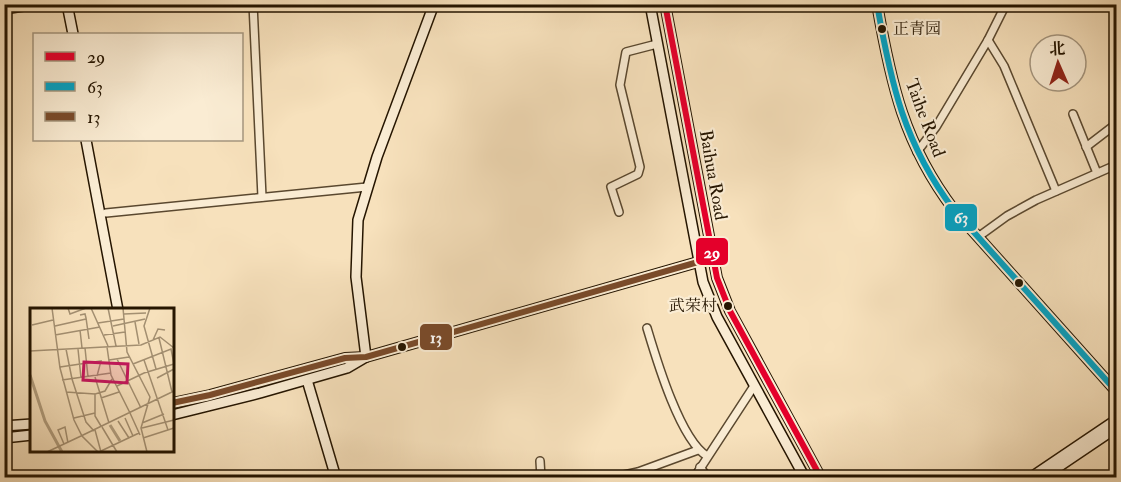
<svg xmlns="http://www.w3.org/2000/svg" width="1121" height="482" font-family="'IM FELL Double Pica','Noto Serif SC',serif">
  <rect width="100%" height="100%" fill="#f7e1bc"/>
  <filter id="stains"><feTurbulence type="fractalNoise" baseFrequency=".00333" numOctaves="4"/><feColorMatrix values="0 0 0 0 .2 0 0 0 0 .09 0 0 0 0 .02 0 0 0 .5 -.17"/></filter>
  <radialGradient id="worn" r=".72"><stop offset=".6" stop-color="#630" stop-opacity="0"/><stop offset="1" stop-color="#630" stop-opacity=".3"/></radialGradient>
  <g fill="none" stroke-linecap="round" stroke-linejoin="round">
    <g stroke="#5a482f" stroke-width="10">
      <g id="street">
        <polyline points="253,4 262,197"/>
        <polyline points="988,40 1004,66 1056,191"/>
        <polyline points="1073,114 1097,173"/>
        <polyline points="1086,147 1116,124"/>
        <polyline points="917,152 936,127 988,40 1006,4"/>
        <polyline points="619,212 611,187 638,174 640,167 620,85 626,52 657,44"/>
        <polyline points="106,213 367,187"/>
        <polyline points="978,237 1007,216 1036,200 1116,165"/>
        <path d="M 647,328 C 656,358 680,440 707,456"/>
        <polyline points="540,461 541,478"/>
        <polyline points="700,467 708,478"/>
        <polyline points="610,478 638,472 698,450"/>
        <polyline points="694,478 754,386"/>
      </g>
    </g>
    <g stroke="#251500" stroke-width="12">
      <g id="secondary">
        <polyline points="67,4 73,34"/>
        <polyline points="650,4 703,282 717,317 805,478"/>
        <polyline points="665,4 717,278 730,311 821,478"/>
        <path d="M 877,4 C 891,84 904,144 954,210 L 1116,391"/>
        <polyline points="4,9 36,4"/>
        <polyline points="86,140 118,310"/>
        <polyline points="366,357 356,277 358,220 377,157 434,4"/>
        <polyline points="307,380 336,478"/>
        <polyline points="172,403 210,395 345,358 366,357 698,262"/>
        <polyline points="172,415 260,393 347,368 364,358"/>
        <polyline points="4,426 32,424"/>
        <polyline points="4,438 32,435"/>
        <polyline points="1030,478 1116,420"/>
        <polyline points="1042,478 1116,428"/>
      </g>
    </g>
    <use href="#street" stroke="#faecd3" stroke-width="7"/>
    <use href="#secondary" stroke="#faecd3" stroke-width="9"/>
    <g stroke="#faecd3" stroke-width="10">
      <polyline id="bus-1" points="665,4 717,278 730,311 821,478"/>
    </g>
    <g stroke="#faecd3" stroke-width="10">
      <path id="bus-2" d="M 877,4 C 891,84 904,144 954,210 L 1116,391"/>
    </g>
    <g stroke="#faecd3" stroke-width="10">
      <polyline id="bus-3" points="172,403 210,395 345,358 366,357 698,262"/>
    </g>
    <use href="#bus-1" stroke="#e4002b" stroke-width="6"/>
    <use href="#bus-2" stroke="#02a2c4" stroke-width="6"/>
    <use href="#bus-3" stroke="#7a4b2a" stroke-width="6"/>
  </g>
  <g fill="#251500" stroke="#faecd3" stroke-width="2">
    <circle cx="882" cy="29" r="5"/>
    <circle cx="1019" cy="283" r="5"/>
    <circle cx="728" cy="306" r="5"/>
    <circle cx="402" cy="347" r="5"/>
  </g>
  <g text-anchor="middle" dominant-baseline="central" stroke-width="4.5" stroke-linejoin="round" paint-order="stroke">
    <g font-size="16" fill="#251500" stroke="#faecd3" text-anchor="start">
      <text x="893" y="29">正青园</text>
      <text x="717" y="306" text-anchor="end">武荣村</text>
    </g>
    <g font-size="18" fill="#251500" stroke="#faecd3">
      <text transform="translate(925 118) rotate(69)">Taihe Road</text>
      <text transform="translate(713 175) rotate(80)">Baihua Road</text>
    </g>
  </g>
  <g transform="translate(30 308)">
    <rect width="144" height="144" fill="#f7e1bc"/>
    <path fill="none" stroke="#b09c7c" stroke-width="3" d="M 0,67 L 15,113 L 32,144M 80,117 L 90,133"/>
    <path fill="none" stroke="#a38f71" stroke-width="1.5" d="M 22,0 L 30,60 L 44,112 L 52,128 L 68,144M 38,0 L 40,6 L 56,0M 61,0 L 78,38M 78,0 L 86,38M 93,0 L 97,44 L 120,89 L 111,120 L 117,144M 120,0 L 114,18 L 126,61M 94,6 L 116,5M 50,7 L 55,6 L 56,10 L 59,31M 105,14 L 109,36M 68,15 L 94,11M 2,17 L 23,12M 25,18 L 56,11M 83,18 L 115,11M 50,22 L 52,40M 25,27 L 70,19M 74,27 L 95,24M 129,30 L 142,84M 123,32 L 128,21 L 135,22M 77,39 L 81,67 L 100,105M 55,40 L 58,69M 36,41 L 42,71 L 56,114 L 64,123M 48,41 L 51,70M 0,43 L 111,37 L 130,29 L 144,40M 87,51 L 111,100M 79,52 L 99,49M 114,52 L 138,122M 103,56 L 141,41 L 144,56M 30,59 L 71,53 L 67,68M 65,69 L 79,115M 127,70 L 144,61M 32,72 L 81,65M 87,78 L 114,65 L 144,56M 36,84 L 65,86M 71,90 L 89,84M 100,105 L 110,127M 44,110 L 65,105M 95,110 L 103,128M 88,113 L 99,130M 112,115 L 134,106M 71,118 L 65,108 L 65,86 L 75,83 L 82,71M 72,119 L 87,144M 112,120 L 144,112M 65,122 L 71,144M 51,128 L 144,83M 113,130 L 144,120M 34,136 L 28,122 L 35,119 L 38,135M 71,143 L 109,125M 17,144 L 51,128"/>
    <path fill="#c2185b" fill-opacity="0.15" stroke="#c2185b" stroke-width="3" d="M 54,54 L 98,56 L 97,75 L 53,72 Z"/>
    <rect width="144" height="144" fill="none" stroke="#251500" stroke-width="3"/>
  </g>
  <g stroke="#faecd3" stroke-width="2">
    <rect x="944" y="203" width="34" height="29" rx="6" fill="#02a2c4"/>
    <rect x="695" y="237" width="34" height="29" rx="6" fill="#e4002b"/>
    <rect x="419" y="323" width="34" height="28" rx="6" fill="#7a4b2a"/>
  </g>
  <g font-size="16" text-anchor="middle" font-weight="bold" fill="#fff">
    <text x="961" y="223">63</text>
    <text x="712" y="258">29</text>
    <text x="436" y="343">13</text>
  </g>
  <rect width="1121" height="482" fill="none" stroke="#f7e1bc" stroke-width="24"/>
  <rect x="6" y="6" width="1109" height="470" fill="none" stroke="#251500" stroke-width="3"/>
  <rect x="12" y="12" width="1097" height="458" fill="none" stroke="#251500" stroke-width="1.5"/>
  <rect x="33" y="33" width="210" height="108" fill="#faecd3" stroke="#a5967f" stroke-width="1.5"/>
  <rect x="45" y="52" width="30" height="9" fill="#e4002b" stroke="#a5967f" stroke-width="1.5"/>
  <text x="87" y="63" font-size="18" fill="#251500">29</text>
  <rect x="45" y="82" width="30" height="9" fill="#02a2c4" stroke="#a5967f" stroke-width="1.5"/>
  <text x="87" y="93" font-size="18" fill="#251500">63</text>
  <rect x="45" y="112" width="30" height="9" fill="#7a4b2a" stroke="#a5967f" stroke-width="1.5"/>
  <text x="87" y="123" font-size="18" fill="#251500">13</text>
  <g transform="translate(1058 63) rotate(357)"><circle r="28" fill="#faecd3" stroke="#a5967f" stroke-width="1.5"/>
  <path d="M0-4.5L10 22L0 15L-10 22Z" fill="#8f2418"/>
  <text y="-9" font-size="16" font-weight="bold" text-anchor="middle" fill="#251500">北</text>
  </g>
  <rect width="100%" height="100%" filter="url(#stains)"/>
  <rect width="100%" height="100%" fill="url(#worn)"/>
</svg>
